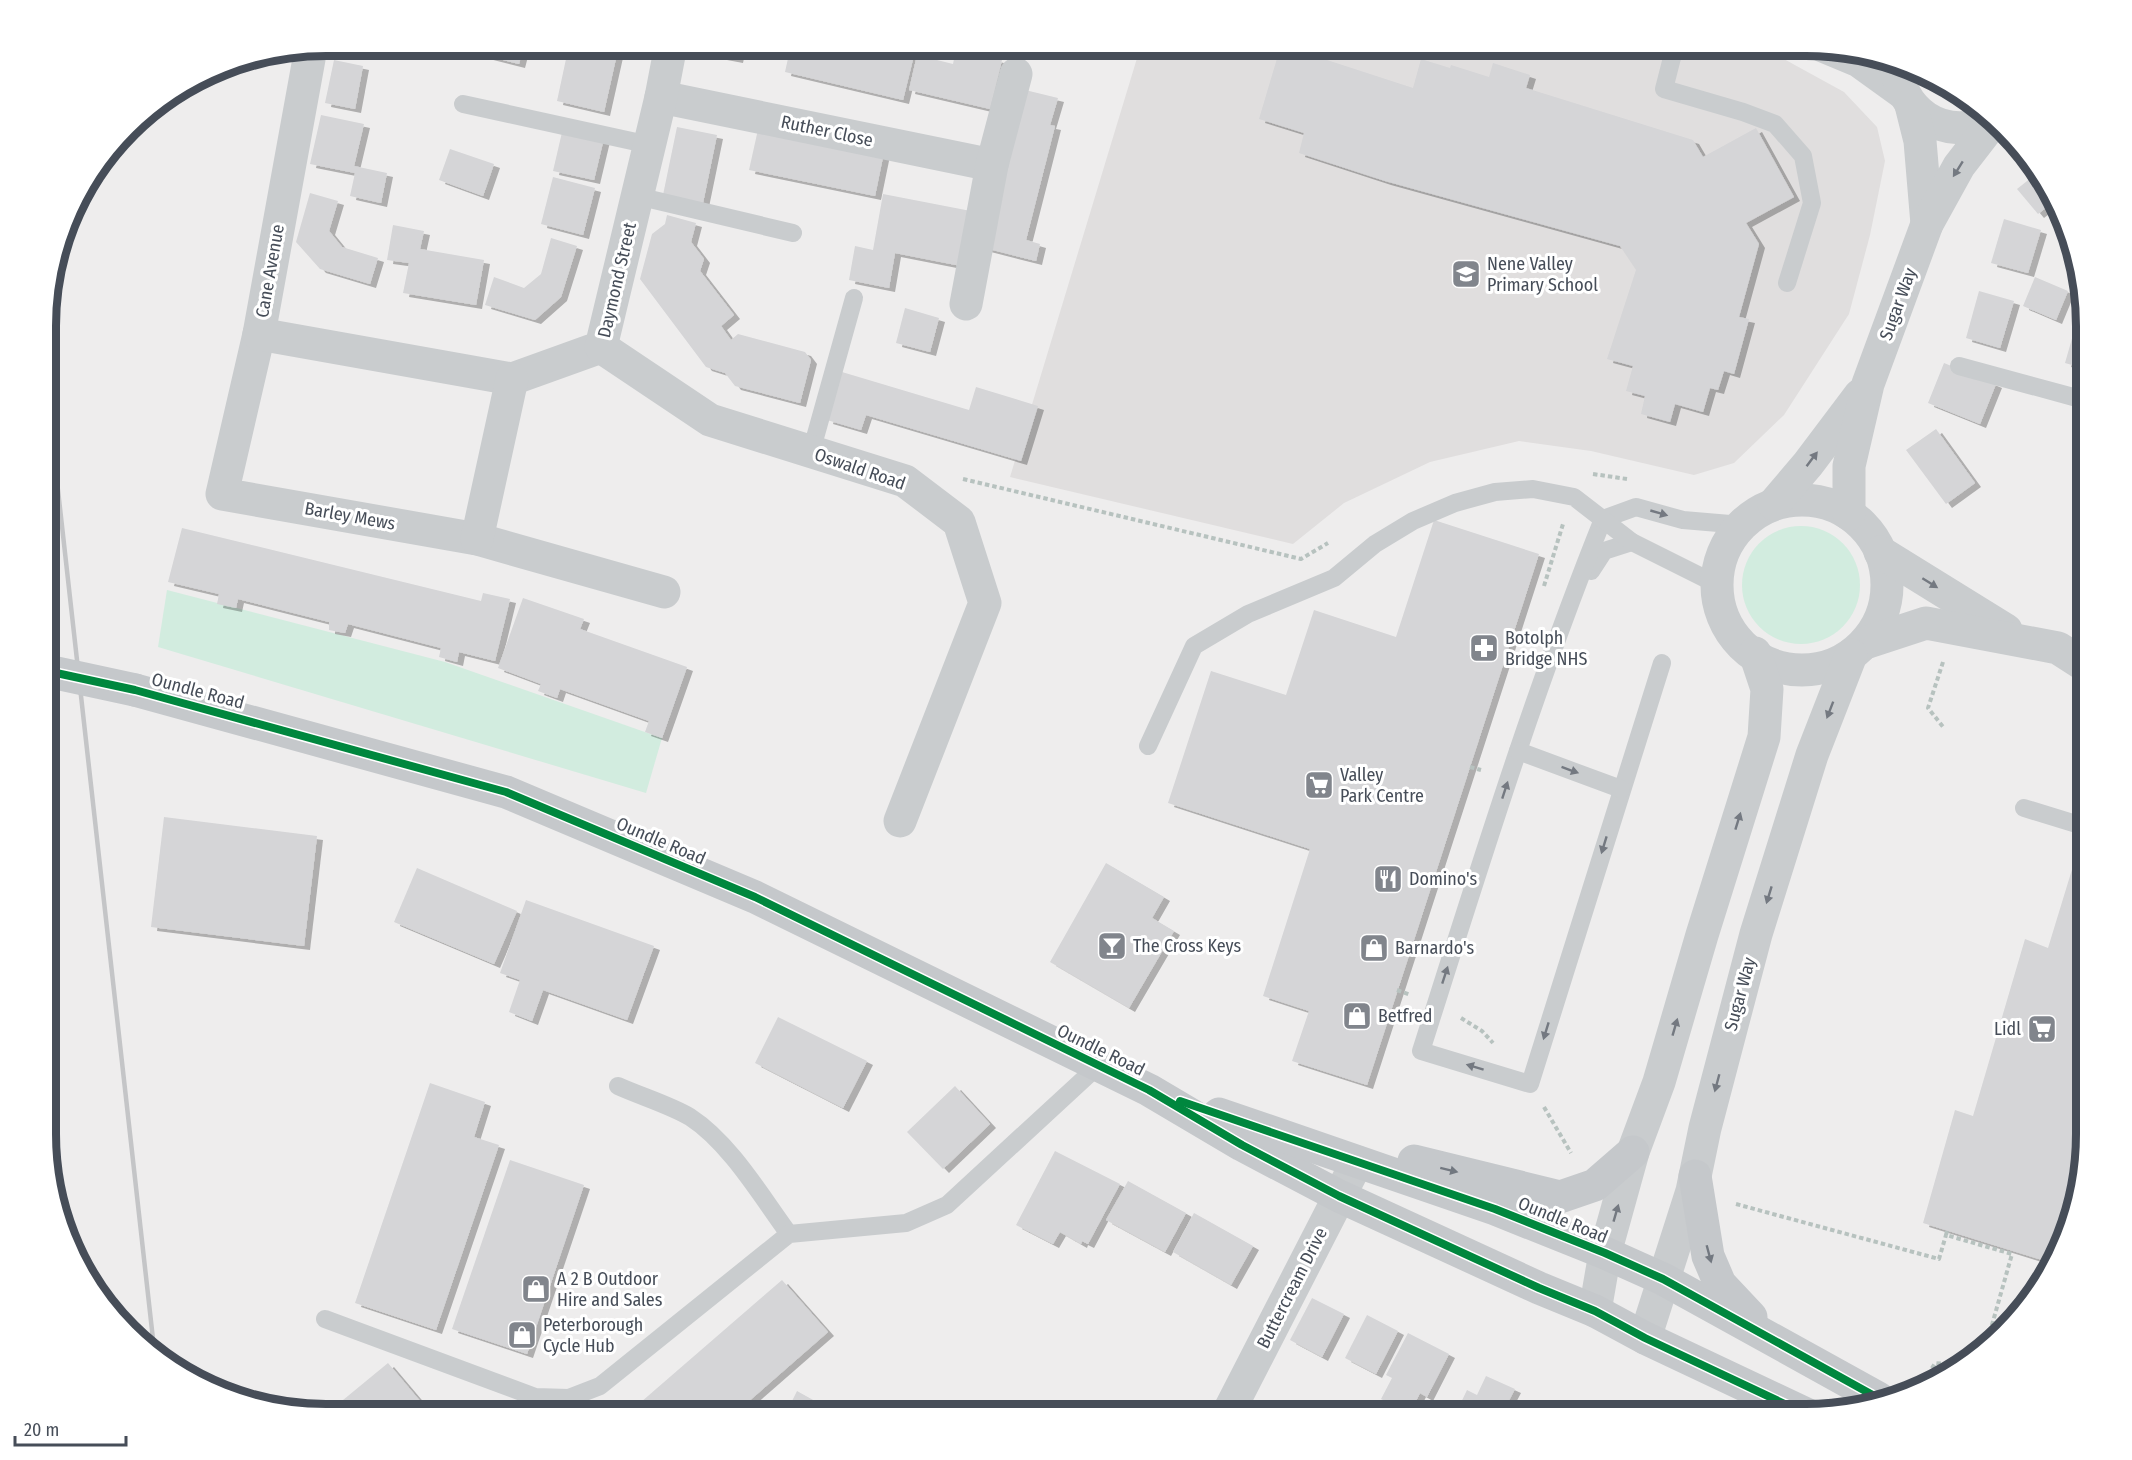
<svg xmlns="http://www.w3.org/2000/svg" width="2132" height="1460" font-family="'Fira Sans Condensed',sans-serif">
  <defs>
    <filter id="shadow"><feDropShadow dx="6" dy="4" stdDeviation="0" flood-color="#0004"/></filter>
  </defs>
  <rect width="100%" height="100%" fill="#eeeded"/>
  <polygon fill="#e0dede" points="1141,45 1744,46 1775,54 1844,92 1877,127 1885,161 1870,235 1849,314 1784,415 1734,463 1694,475 1591,451 1519,441 1430,462 1344,503 1293,544 1010,477"/>
  <g fill="#d2ecdf">
    <circle cx="1801" cy="585" r="59"/>
    <polygon points="167,590 445,662 662,738 646,793 158,647"/>
  </g>
  <g fill="#d5d5d7" filter="url(#shadow)">
    <polygon points="453,45 524,45 519,64 452,47"/>
    <polygon points="569,45 619,45 604,112 557,101"/>
    <polygon points="690,45 740,45 737,59 689,50"/>
    <polygon points="791,45 804,45 819,48 819,45 916,47 903,100 785,72"/>
    <polygon points="1281,45 1413,88 1421,59 1450,68 1451,65 1489,77 1493,63 1530,75 1526,88 1693,140 1703,157 1756,128 1794,197 1746,223 1759,244 1739,317 1749,319 1734,374 1724,371 1718,390 1710,388 1703,412 1675,404 1670,422 1641,414 1645,396 1626,391 1633,366 1607,359 1636,270 1620,246 1385,181 1299,153 1304,133 1259,119"/>
    <polygon points="956,49 1002,60 990,109 909,90 917,55 953,64"/>
    <polygon points="334,60 363,66 355,109 325,103"/>
    <polygon points="1021,89 1058,98 1050,125 1055,126 1026,240 1040,244 1036,261 981,247"/>
    <polygon points="321,115 364,124 354,166 387,173 381,203 350,196 355,173 310,164"/>
    <polygon points="759,125 884,152 875,196 749,170"/>
    <polygon points="677,127 717,135 703,203 663,195"/>
    <polygon points="563,128 604,138 594,180 553,171"/>
    <polygon points="450,149 494,164 483,196 439,180"/>
    <polygon points="2036,174 2057,199 2038,214 2017,189"/>
    <polygon points="553,177 595,188 583,235 541,224"/>
    <polygon points="310,193 338,201 329,231 342,247 378,258 370,284 320,269 296,242"/>
    <polygon points="883,194 976,212 966,267 895,253 889,288 849,280 855,246 873,250"/>
    <polygon points="667,215 696,223 691,242 704,259 700,271 734,315 721,326 731,340 738,334 805,352 811,360 800,403 735,386 725,373 706,367 640,279 652,234 665,224"/>
    <polygon points="2004,219 2041,230 2028,273 1991,263"/>
    <polygon points="393,225 424,231 420,249 484,260 476,305 403,293 409,263 387,260"/>
    <polygon points="551,238 577,246 561,297 535,320 485,305 494,277 524,288 541,274"/>
    <polygon points="2035,277 2068,291 2056,320 2023,306"/>
    <polygon points="1979,291 2014,301 2000,348 1966,338"/>
    <polygon points="905,308 939,318 930,352 896,343"/>
    <polygon points="2079,314 2086,316 2086,369 2065,363"/>
    <polygon points="1944,363 1996,384 1980,424 1928,403"/>
    <polygon points="842,372 969,410 976,387 1038,406 1021,461 866,415 861,430 827,420"/>
    <polygon points="1936,429 1975,483 1946,504 1906,450"/>
    <polygon points="1434,520 1539,554 1367,1085 1292,1061 1309,1011 1263,996 1310,849 1168,803 1211,671 1286,695 1314,610 1396,637"/>
    <polygon points="182,528 481,601 483,593 510,599 495,661 459,652 457,662 439,657 441,648 348,624 345,633 329,630 329,622 238,599 236,608 217,604 219,594 168,582"/>
    <polygon points="523,598 584,619 580,629 687,667 662,738 645,732 649,721 560,689 557,698 538,691 541,684 498,668"/>
    <polygon points="164,817 317,836 304,946 151,927"/>
    <polygon points="2081,840 2086,842 2086,1153 2072,1225 2052,1263 1923,1223 1955,1110 1973,1116 2025,939 2048,948"/>
    <polygon points="1106,863 1164,897 1152,918 1174,931 1129,1008 1050,962"/>
    <polygon points="417,868 517,911 494,964 394,922"/>
    <polygon points="526,900 654,946 627,1020 543,990 532,1021 509,1012 520,980 500,973"/>
    <polygon points="778,1017 867,1061 843,1108 755,1063"/>
    <polygon points="430,1083 485,1102 474,1137 499,1145 436,1330 355,1303"/>
    <polygon points="955,1086 990,1124 943,1169 907,1132"/>
    <polygon points="1055,1151 1120,1184 1088,1244 1082,1241 1081,1244 1060,1232 1053,1244 1016,1225"/>
    <polygon points="510,1160 584,1185 527,1354 452,1329"/>
    <polygon points="1128,1181 1186,1213 1165,1252 1106,1220"/>
    <polygon points="1194,1213 1253,1246 1231,1285 1173,1252"/>
    <polygon points="782,1280 828,1332 733,1415 626,1415"/>
    <polygon points="1312,1298 1344,1314 1322,1357 1290,1340"/>
    <polygon points="1367,1315 1398,1331 1376,1374 1345,1358"/>
    <polygon points="1408,1333 1449,1354 1427,1397 1420,1393 1410,1413 1381,1399 1392,1378 1386,1375"/>
    <polygon points="388,1363 431,1414 326,1414"/>
    <polygon points="1486,1376 1515,1389 1505,1408 1516,1413 1515,1415 1460,1415 1456,1413 1467,1390 1477,1395"/>
    <polygon points="797,1391 840,1415 785,1415"/>
  </g>
  <g fill="none" stroke-linecap="round" stroke-linejoin="round">
    <g stroke="#b7c2bf" stroke-width="4" stroke-dasharray="4.5 3" stroke-linecap="butt">
      <polyline points="1593,474 1627,479"/>
      <polyline points="963,479 1301,559 1328,543"/>
      <polyline points="1544,586 1563,524"/>
      <polyline points="1943,662 1928,708 1944,728"/>
      <polyline points="1470,767 1481,770"/>
      <polyline points="1397,990 1411,995"/>
      <polyline points="1461,1018 1482,1031 1493,1043"/>
      <polyline points="1544,1107 1571,1153"/>
      <polyline points="1736,1204 1939,1259 1946,1235"/>
      <polyline points="1947,1231 1946,1235 2012,1254 1988,1339"/>
      <polyline points="1942,1377 1931,1370 1935,1363 1956,1365"/>
    </g>
    <g stroke="#c9ccce" stroke-width="18">
      <polyline points="1675,46 1664,89 1743,112 1775,124 1803,156 1812,203 1787,283"/>
      <polyline points="463,104 650,145"/>
      <polyline points="637,196 793,233"/>
      <polyline points="1959,366 2077,398 2086,397"/>
      <polyline points="811,452 854,298"/>
      <polyline points="1591,571 1604,551 1632,542"/>
      <path d="M 1662,663 L 1530,1084 L 1421,1051 C 1478,872 1533,693 1603,519 L 1636,507 L 1683,520 L 1742,525"/>
      <polyline points="1148,746 1194,646 1248,614 1334,578 1375,544 1413,521 1455,503 1495,492 1533,489 1574,497 1632,542 1716,584"/>
      <polyline points="1518,751 1621,789"/>
      <polyline points="2024,808 2086,827"/>
      <path d="M 618,1086 C 640,1096 670,1105 690,1117 C 730,1143 761,1196 789,1234"/>
      <polyline points="325,1319 535,1397 569,1398 600,1386 789,1234 906,1223 947,1205 1099,1065"/>
    </g>
    <g stroke="#c9ccce" stroke-width="33">
      <polyline points="1823,46 1859,61 1902,92"/>
      <polyline points="311,48 259,334 222,494 477,539 664,592"/>
      <path d="M 1895,60 C 1899,111 1942,143 1992,120"/>
      <polyline points="661,97 992,165"/>
      <polyline points="1911,105 1920,141 1927,224"/>
      <polyline points="966,304 992,165 1016,74"/>
      <polyline points="259,334 512,379 601,347 661,97 671,45"/>
      <polyline points="601,347 710,420 905,481 959,522 985,603 900,821"/>
      <circle cx="1802" cy="585" r="85"/>
      <polyline points="1774,504 1808,464 1860,395"/>
      <polyline points="1849,514 1849,466 1868,384 1927,224 1959,166 1993,122"/>
      <polyline points="477,539 512,379"/>
      <polyline points="1880,552 2006,630"/>
      <polyline points="1865,643 1926,623 2058,648 2086,666"/>
      <polyline points="1595,1311 1605,1253 1633,1152 1659,1082 1702,935 1764,737 1767,689 1755,653"/>
      <polyline points="1645,1338 1692,1191 1705,1128 1756,934 1812,755 1851,655"/>
      <polyline points="1227,1415 1357,1162"/>
    </g>
    <g stroke="#c5c8cb" stroke-width="33">
      <polyline points="135,690 506,792 755,897 1149,1090 1242,1145 1339,1196 1539,1288 1595,1311 1645,1338 1808,1415"/>
      <polyline points="1219,1114 1495,1209 1605,1253 1663,1279 1878,1398"/>
      <polyline points="1414,1161 1560,1197 1595,1185 1633,1152"/>
      <polyline points="1695,1176 1708,1256 1720,1284 1751,1317"/>
    </g>
    <polyline stroke="#c4c5c7" stroke-width="4.5" points="47,392 155,1357"/>
    <polyline stroke="#c5c8cb" stroke-width="33" points="47,671 135,690"/>
    <g stroke="#fff" stroke-width="11">
      <g id="cycleway">
        <polyline points="47,671 135,690 506,792 755,897 1149,1090 1242,1145 1339,1196 1539,1288 1595,1311 1645,1338 1808,1415"/>
        <polyline points="1180,1101 1495,1209 1605,1253 1663,1279 1878,1398"/>
      </g>
    </g>
    <use href="#cycleway" stroke="#00873e" stroke-width="8"/>
  </g>
  <defs><path id="oneway-solid" d="M-6-.8H1V-3.2L6.5 0L1 3.2V.8H-6Z" transform="scale(1.5)"/></defs>
  <g fill="#747981">
    <use href="#oneway-solid" transform="translate(1958 169) rotate(122)"/>
    <use href="#oneway-solid" transform="translate(1812 459) rotate(-53)"/>
    <use href="#oneway-solid" transform="translate(1659 513) rotate(16)"/>
    <use href="#oneway-solid" transform="translate(1930 583) rotate(32)"/>
    <use href="#oneway-solid" transform="translate(1830 710) rotate(111)"/>
    <use href="#oneway-solid" transform="translate(1570 770) rotate(20)"/>
    <use href="#oneway-solid" transform="translate(1505 790) rotate(-72)"/>
    <use href="#oneway-solid" transform="translate(1738 821) rotate(-73)"/>
    <use href="#oneway-solid" transform="translate(1604 845) rotate(107)"/>
    <use href="#oneway-solid" transform="translate(1769 895) rotate(107)"/>
    <use href="#oneway-solid" transform="translate(1445 975) rotate(-72)"/>
    <use href="#oneway-solid" transform="translate(1675 1027) rotate(-74)"/>
    <use href="#oneway-solid" transform="translate(1546 1031) rotate(107)"/>
    <use href="#oneway-solid" transform="translate(1475 1067) rotate(-163)"/>
    <use href="#oneway-solid" transform="translate(1717 1083) rotate(105)"/>
    <use href="#oneway-solid" transform="translate(1616 1213) rotate(-74)"/>
  </g>
  <g fill="#727880">
    <use href="#oneway-solid" transform="translate(1449 1170) rotate(14)"/>
    <use href="#oneway-solid" transform="translate(1709 1254) rotate(75)"/>
  </g>
  <defs>
    <g id="school-square" transform="scale(1.5)"><rect x="-9" y="-9" width="18" height="18" rx="4" fill="#81858c" stroke="#fff"/><path d="M0-5L7-2L0 1L-7-2ZM-4 1L0 2.5L4 1V4Q0 6-4 4Z" fill="#fff"/></g>
    <g id="pharmacy-square" transform="scale(1.5)"><rect x="-9" y="-9" width="18" height="18" rx="4" fill="#81858c" stroke="#fff"/><path d="M-2-6h4v4h4v4h-4v4h-4v-4h-4v-4h4Z" fill="#fff"/></g>
    <g id="supermarket-square" transform="scale(1.5)"><rect x="-9" y="-9" width="18" height="18" rx="4" fill="#81858c" stroke="#fff"/><path d="M-6-5.5h2.5l.6 2H6L4.5 2H-2.5L-4.4-4H-6ZM-1.5 3.2a1.3 1.3 0 1 0 .1 0ZM3 3.2a1.3 1.3 0 1 0 .1 0Z" fill="#fff"/></g>
    <g id="restaurant-square" transform="scale(1.5)"><rect x="-9" y="-9" width="18" height="18" rx="4" fill="#81858c" stroke="#fff"/><path d="M-5-6h1v4h1v-4h1v4h1v-4h1v5L-1.5 .5V6h-2V.5L-5-1ZM5-6V6H3V1.5H1.5Q1.5-4 5-6Z" fill="#fff"/></g>
    <g id="bar-square" transform="scale(1.5)"><rect x="-9" y="-9" width="18" height="18" rx="4" fill="#81858c" stroke="#fff"/><path d="M-6-5H6L.8 .8V4.5H3.5V6h-7V4.5H-.8V.8Z" fill="#fff"/></g>
    <g id="shop-square" transform="scale(1.5)"><rect x="-9" y="-9" width="18" height="18" rx="4" fill="#81858c" stroke="#fff"/><path d="M-5-2.5h2.3a2.7 3.5 0 0 1 5.4 0H5L5.5 6h-11ZM-1.5-2.5h3a1.5 2.3 0 0 0-3 0Z" fill="#fff"/></g>
  </defs>
  <g fill-rule="evenodd">
    <use href="#school-square" x="1466" y="274"/>
    <use href="#pharmacy-square" x="1484" y="648"/>
    <use href="#supermarket-square" x="1319" y="785"/>
    <use href="#restaurant-square" x="1388" y="879"/>
    <use href="#bar-square" x="1112" y="946"/>
    <use href="#shop-square" x="1374" y="948"/>
    <use href="#shop-square" x="1357" y="1016"/>
    <use href="#supermarket-square" x="2042" y="1029"/>
    <use href="#shop-square" x="536" y="1289"/>
    <use href="#shop-square" x="522" y="1335"/>
  </g>
  <g text-anchor="middle" dominant-baseline="central" stroke-width="6" stroke-linejoin="round" paint-order="stroke">
    <g font-size="18" fill="#464d58" stroke="#fff">
      <text transform="translate(827 131) rotate(12)">Ruther Close</text>
      <text transform="translate(270 271) rotate(-80)">Cane Avenue</text>
      <text transform="translate(617 280) rotate(-77)">Daymond Street</text>
      <text transform="translate(1898 304) rotate(-70)">Sugar Way</text>
      <text transform="translate(860 469) rotate(19)">Oswald Road</text>
      <text transform="translate(350 516) rotate(10)">Barley Mews</text>
      <text transform="translate(198 691) rotate(15)">Oundle Road</text>
      <text transform="translate(661 841) rotate(23)">Oundle Road</text>
      <text transform="translate(1740 994) rotate(-75)">Sugar Way</text>
      <text transform="translate(1101 1050) rotate(26)">Oundle Road</text>
      <text transform="translate(1563 1220) rotate(22)">Oundle Road</text>
      <text transform="translate(1292 1288) rotate(-63)">Buttercream Drive</text>
    </g>
    <g font-size="18" fill="#464d58" stroke="#fff" text-anchor="start">
      <text x="1487" y="264">Nene Valley<tspan x="1487" dy="21">Primary School</tspan></text>
      <text x="1505" y="638">Botolph<tspan x="1505" dy="21">Bridge NHS</tspan></text>
      <text x="1340" y="775">Valley<tspan x="1340" dy="21">Park Centre</tspan></text>
      <text x="1409" y="879">Domino's</text>
      <text x="1133" y="946">The Cross Keys</text>
      <text x="1395" y="948">Barnardo's</text>
      <text x="1378" y="1016">Betfred</text>
      <text x="2021" y="1029" text-anchor="end">Lidl</text>
      <text x="557" y="1279">A 2 B Outdoor<tspan x="557" dy="21">Hire and Sales</tspan></text>
      <text x="543" y="1325">Peterborough<tspan x="543" dy="21">Cycle Hub</tspan></text>
    </g>
  </g>
  <path d="M0 0H2132V1460H0ZM326 56H1806A270 270 0 0 1 2076 326V1134A270 270 0 0 1 1806 1404H326A270 270 0 0 1 56 1134V326A270 270 0 0 1 326 56Z" fill="#fff" fill-rule="evenodd"/>
  <path fill="none" stroke="#464d58" stroke-width="8" d="M326 56H1806A270 270 0 0 1 2076 326V1134A270 270 0 0 1 1806 1404H326A270 270 0 0 1 56 1134V326A270 270 0 0 1 326 56Z"/>
  <path d="M15 1436v9h111v-9" fill="none" stroke="#464d58" stroke-width="3"/>
  <text x="24" y="1436" font-size="18" fill="#464d58" stroke="#ffffff" stroke-width="4.5" paint-order="stroke">20 m</text>
</svg>
